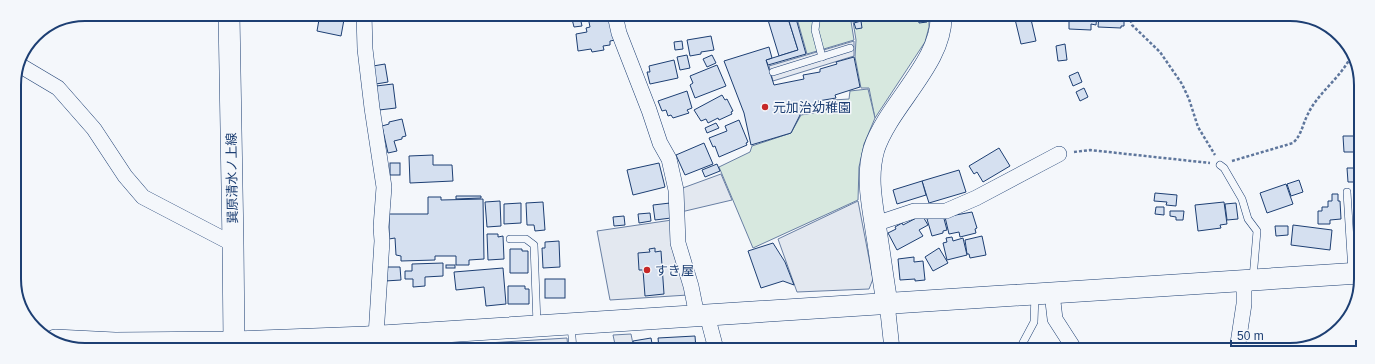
<svg xmlns="http://www.w3.org/2000/svg" width="1375" height="364" font-family="Helvetica,'Noto Sans JP',sans-serif">
  <rect width="100%" height="100%" fill="#f4f7fb"/>
  <g fill="#d7e8df" stroke="#687fa3">
    <polygon points="796,15 850,15 854,40 807,54"/>
    <polygon points="852,15 929,15 929,27 925,42 875,118 869,88 861,88 855,57 856,40"/>
    <polygon points="868,89 875,118 864,144 859,167 858,200 753,248 719,167 750,152 752,146 791,133 801,115 814,113 814,107 833,104 833,100 849,99 850,91"/>
  </g>
  <g fill="#e3e8f0" stroke="#687fa3">
    <polygon points="854,41 854,56 773,81 769,66"/>
    <polygon points="721,174 732,200 681,212 680,189"/>
    <polygon points="858,201 873,279 869,289 797,292 778,239"/>
    <polygon points="672,220 688,295 610,300 597,231"/>
    <polygon points="631,334 634,349 616,349 613,335"/>
    <polygon points="567,338 568,349 393,349"/>
  </g>
  <g fill="#d5e0f0" stroke="#1d3f73">
    <polygon points="320,14 345,14 341,36 317,31"/>
    <polygon points="601,15 611,15 615,40 610,41 610,45 603,46 604,50 592,52 591,49 578,51 576,34 587,32 586,28 590,27 588,17"/>
    <polygon points="785,15 787,15 798,50 779,56 768,20"/>
    <polygon points="787,15 795,15 806,54 768,65 766,60 798,50"/>
    <polygon points="918,15 926,15 927,22 919,23"/>
    <polygon points="1014,15 1030,15 1036,41 1021,44"/>
    <polygon points="1069,15 1097,15 1096,25 1091,24 1091,30 1069,29"/>
    <polygon points="1099,15 1124,15 1124,26 1121,26 1121,28 1098,27"/>
    <polygon points="580,17 582,26 574,27 572,19"/>
    <polygon points="861,21 862,28 856,29 854,23"/>
    <polygon points="711,36 714,50 701,52 701,54 690,56 687,40"/>
    <polygon points="682,41 683,49 675,50 674,42"/>
    <polygon points="1065,44 1067,60 1058,61 1056,46"/>
    <polygon points="769,47 772,58 766,60 774,85 804,79 803,75 820,72 820,69 837,64 836,62 854,57 860,87 835,95 836,98 818,101 819,104 803,109 791,133 751,145 744,113 724,61"/>
    <polygon points="687,55 690,68 680,70 677,57"/>
    <polygon points="712,55 716,63 707,67 703,59"/>
    <polygon points="674,60 678,78 650,84 647,72 650,72 649,66"/>
    <polygon points="385,64 388,82 376,84 373,66"/>
    <polygon points="717,65 726,86 695,98 690,85 693,83 690,76"/>
    <polygon points="1078,72 1082,82 1073,86 1069,76"/>
    <polygon points="393,84 396,108 379,110 376,86"/>
    <polygon points="1084,88 1088,97 1080,101 1076,92"/>
    <polygon points="687,91 692,108 687,110 689,113 673,118 671,115 668,116 666,110 662,111 658,101"/>
    <polygon points="722,95 725,100 727,99 733,111 731,112 732,114 719,120 718,118 708,123 706,119 701,121 694,110"/>
    <polygon points="402,119 406,136 402,137 402,139 394,141 397,151 388,153 382,126 389,124 389,122"/>
    <polygon points="739,120 748,142 746,143 747,145 719,157 715,146 713,147 709,138 727,131 725,126"/>
    <polygon points="716,123 719,128 707,133 705,128"/>
    <polygon points="1343,136 1360,136 1360,152 1344,152"/>
    <polygon points="704,143 713,164 685,175 676,155"/>
    <polygon points="999,148 1010,166 983,182 977,172 974,174 969,166"/>
    <polygon points="433,155 433,165 452,165 453,181 410,183 409,156"/>
    <polygon points="1360,157 1360,182 1348,182 1347,168 1355,168 1355,158"/>
    <rect x="390" y="163" width="10" height="12"/>
    <polygon points="659,163 665,187 633,195 627,170"/>
    <polygon points="717,164 720,171 705,177 702,170"/>
    <polygon points="959,170 966,192 929,203 922,181"/>
    <polygon points="1299,180 1303,192 1291,196 1287,184"/>
    <polygon points="922,181 926,195 897,204 893,190"/>
    <polygon points="1286,184 1293,204 1267,213 1260,193"/>
    <polygon points="1155,193 1177,195 1176,206 1166,205 1167,202 1154,201"/>
    <polygon points="1332,194 1338,194 1338,201 1340,201 1341,219 1330,220 1330,224 1318,224 1318,211 1322,211 1322,207 1328,207 1328,201 1332,201"/>
    <polygon points="1360,194 1360,207 1356,207 1356,195"/>
    <polygon points="456,196 481,196 481,198 456,199"/>
    <polygon points="428,197 441,197 441,200 483,199 484,259 469,260 469,265 456,265 456,256 435,256 435,260 401,261 401,256 396,255 395,238 389,239 389,214 428,214"/>
    <polygon points="500,201 501,226 487,227 485,202"/>
    <polygon points="543,202 545,230 535,231 534,225 527,225 526,203"/>
    <polygon points="1224,202 1227,224 1220,225 1221,228 1198,231 1195,205"/>
    <polygon points="521,203 521,223 504,224 504,204"/>
    <polygon points="670,203 671,218 655,220 653,205"/>
    <polygon points="1236,203 1238,219 1227,220 1225,204"/>
    <polygon points="1156,207 1164,207 1164,215 1155,214"/>
    <polygon points="1170,211 1184,211 1183,220 1176,220 1176,217 1170,216"/>
    <polygon points="972,212 977,228 975,229 976,233 960,237 959,232 949,234 945,217"/>
    <polygon points="650,213 651,221 639,223 638,214"/>
    <polygon points="922,215 928,225 919,230 923,236 897,250 888,233 896,229 895,227 902,223 903,225"/>
    <polygon points="943,215 947,230 943,231 943,233 932,236 927,219"/>
    <polygon points="624,216 625,225 614,226 613,217"/>
    <polygon points="1293,225 1332,230 1330,250 1291,245"/>
    <polygon points="1275,226 1288,226 1288,235 1276,236"/>
    <polygon points="487,234 498,234 498,237 503,236 504,259 488,260"/>
    <polygon points="982,236 986,255 970,258 969,254 967,254 965,240"/>
    <polygon points="952,237 953,241 963,238 967,255 947,260 943,243 947,242 946,238"/>
    <polygon points="559,241 560,267 543,268 542,248 545,248 545,242"/>
    <polygon points="773,243 785,262 794,285 783,281 761,288 748,251"/>
    <polygon points="655,248 655,252 661,251 664,294 645,296 643,270 639,270 638,253 650,252 649,249"/>
    <polygon points="939,248 948,263 933,271 925,257"/>
    <polygon points="510,249 522,249 522,251 528,251 528,273 510,273"/>
    <polygon points="914,257 914,262 923,261 925,280 915,281 915,279 900,280 898,259"/>
    <polygon points="443,263 443,276 425,277 425,286 413,287 413,279 405,279 405,271 412,271 412,264"/>
    <rect x="446" y="265" width="9" height="3"/>
    <polygon points="385,267 400,267 401,280 385,281"/>
    <polygon points="503,268 506,304 486,306 484,287 456,290 454,272"/>
    <rect x="545" y="279" width="20" height="19"/>
    <polygon points="508,286 525,286 525,289 529,289 529,304 508,304"/>
    <polygon points="695,336 696,349 659,349 658,338"/>
    <polygon points="651,338 653,349 635,349 633,341"/>
  </g>
  <g fill="none" stroke-linecap="round" stroke-linejoin="round">
    <g stroke="#1d3f73" stroke-width="8">
      <g id="lane">
        <polyline points="817,15 815,30 822,57"/>
        <polyline points="773,72 850,48"/>
        <polyline points="1220,165 1224,168 1242,199 1248,219 1257,231 1253,278"/>
        <polyline points="1347,192 1352,272"/>
        <polyline points="510,239 526,239 534,245 537,324"/>
        <polyline points="571,325 573,349"/>
        <polyline points="1019,350 1034,322 1035,295"/>
      </g>
    </g>
    <g stroke="#1d3f73" stroke-width="16">
      <g id="street">
        <polyline points="364,14 365,49 372,108 384,187 381,227 382,241 376,336"/>
        <polyline points="615,15 619,33 649,110 660,143 669,159 676,190 678,243 691,286 697,316"/>
        <polyline points="21,66 58,88 94,129 125,176 143,197 233,244"/>
        <polyline points="875,224 914,211 946,211 976,198 1059,154"/>
        <polyline points="1052,293 1055,319 1075,350"/>
        <polyline points="887,303 892,349"/>
        <polyline points="707,315 716,349"/>
        <polyline points="1237,350 1244,304 1244,281"/>
      </g>
    </g>
    <g stroke="#1d3f73" stroke-width="22">
      <g id="secondary">
        <polyline points="229,14 233,244 234,342"/>
        <path d="M 887,303 C 883,279 880,255 876,230 C 872,203 866,177 874,149 C 889,104 943,62 941,15"/>
        <polyline points="55,340 115,343 234,342 366,337 1360,273"/>
      </g>
    </g>
    <g stroke="#5e769c" stroke-width="2.5" stroke-dasharray="3 2" stroke-linecap="butt">
      <polyline points="1129,15 1132,25 1160,52 1182,84 1189,99 1198,127 1215,155"/>
      <polyline points="1074,152 1090,150 1210,163"/>
      <path d="M 1232,161 L 1293,143 C 1302,134 1302,126 1307,116 C 1317,93 1341,78 1351,56"/>
    </g>
    <use href="#lane" stroke="#f4f7fb" stroke-width="7"/>
    <use href="#street" stroke="#f4f7fb" stroke-width="15"/>
    <use href="#secondary" stroke="#f4f7fb" stroke-width="21"/>
  </g>
  <g fill="#c62828" stroke="#f4f7fb" stroke-width="1.5">
    <circle cx="765" cy="107" r="4"/>
    <circle cx="647" cy="270" r="4"/>
  </g>
  <g text-anchor="middle" dominant-baseline="central" stroke-width="3" stroke-linejoin="round" paint-order="stroke">
    <g font-size="13" fill="#1d3f73" stroke="#f4f7fb" text-anchor="start">
      <text x="773" y="107">元加治幼稚園</text>
      <text x="655" y="270">すき屋</text>
    </g>
    <g font-size="13" fill="#1d3f73" stroke="#f4f7fb">
      <text transform="translate(232 178) rotate(-91)">巽原清水ノ上線</text>
    </g>
  </g>
  <path d="M0 0H1375V364H0ZM85 21H1290A64 64 0 0 1 1354 85V279A64 64 0 0 1 1290 343H85A64 64 0 0 1 21 279V85A64 64 0 0 1 85 21Z" fill="#f4f7fb" fill-rule="evenodd"/>
  <path fill="none" stroke="#1d3f73" stroke-width="2" d="M85 21H1290A64 64 0 0 1 1354 85V279A64 64 0 0 1 1290 343H85A64 64 0 0 1 21 279V85A64 64 0 0 1 85 21Z"/>
  <path d="M1231 340v6h125v-6" fill="none" stroke="#1d3f73" stroke-width="2"/>
  <text x="1237" y="340" font-size="12" fill="#1d3f73" stroke="#f4f7fb" stroke-width="3" paint-order="stroke">50 m</text>
</svg>
